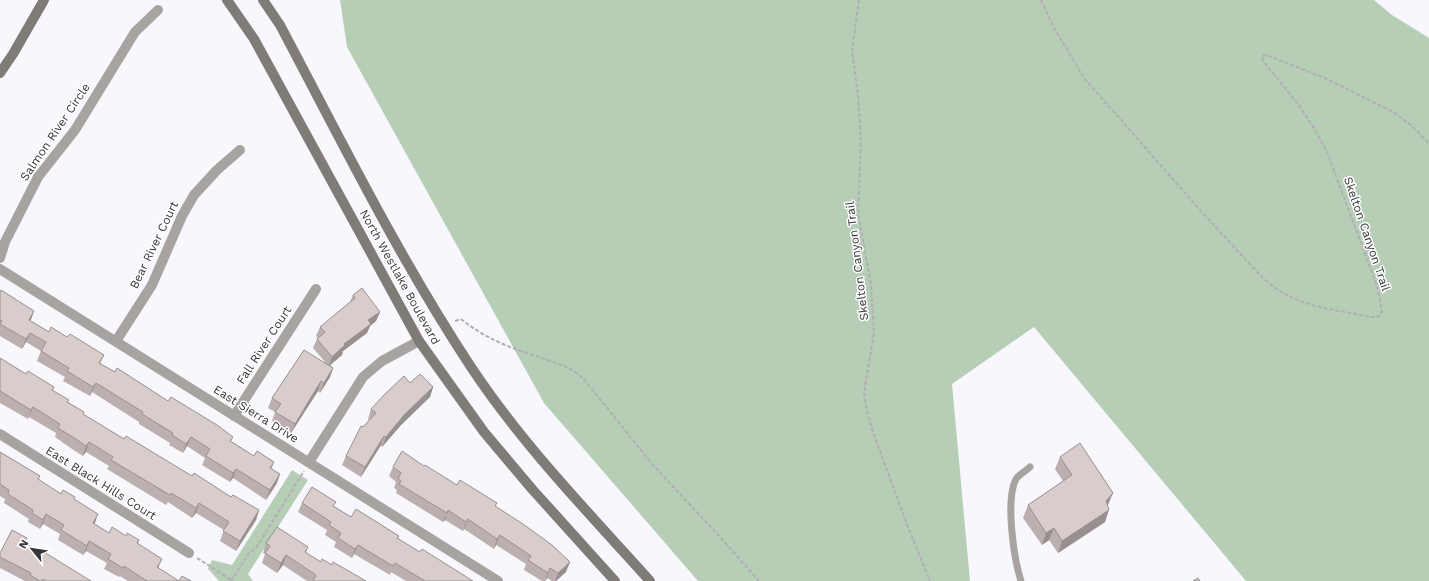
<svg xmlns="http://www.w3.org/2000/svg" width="1429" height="581" font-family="'Work Sans',sans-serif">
  <rect width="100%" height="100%" fill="#f9f7fe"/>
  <g fill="#b6cdb6">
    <polygon points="340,0 1374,0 1392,15 1429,38 1429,581 1246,581 1034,327 952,384 970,581 698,581 544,403 347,47"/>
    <polygon points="292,470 308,480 248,574 253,581 219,581 208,569 212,560 232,565"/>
  </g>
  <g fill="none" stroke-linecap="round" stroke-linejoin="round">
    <g stroke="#b1afb5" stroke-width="2" stroke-dasharray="4 2" stroke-linecap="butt">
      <polyline points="859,0 852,50 858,95 861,142 858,213 871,285 874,333 864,393 867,412 875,438 906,522 930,581"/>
      <path d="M 1041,0 L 1054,28 L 1084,78 L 1200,210 L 1259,274 C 1293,308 1326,307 1370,317 L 1378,317 L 1382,312 L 1377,286 L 1327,152 L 1314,128 L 1298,104 L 1263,61 L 1262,56 L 1266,55 L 1327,79 L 1393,112 L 1412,126 L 1429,144"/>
      <path d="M 455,321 L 461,319 C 482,336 505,346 530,354 C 549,361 567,364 583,378 L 652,464 L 721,538 L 759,581"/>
      <polyline points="197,558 233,581"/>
      <polyline points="231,581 249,553 256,548 304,471"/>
    </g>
    <path stroke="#a8a3a1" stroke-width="7" d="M 1021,581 C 1014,559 1005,500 1016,479 C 1018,475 1026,471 1030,467"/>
    <g stroke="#a8a3a1" stroke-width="10">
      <polyline points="0,258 5,242 38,177 75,130 135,32 158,10"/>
      <polyline points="0,269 498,581"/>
      <polyline points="116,341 152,285 182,216 194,195 217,170 240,150"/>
      <polyline points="234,416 316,289"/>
      <polyline points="0,434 189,553"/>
      <polyline points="309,462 363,377 382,361 419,341"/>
    </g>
    <g stroke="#817b78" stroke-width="10">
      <polyline points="227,0 254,39 419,341 484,432 532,489 615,581"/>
      <path d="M 263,0 L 280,25 C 341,140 399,258 471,367 C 522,444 588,512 650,581"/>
      <polyline points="0,73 13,54 44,0"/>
    </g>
  </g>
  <g fill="#bbb0af">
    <polygon points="0,292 31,321 49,332 67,337 104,355 100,364 115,372 168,401 233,437 231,441 254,456 274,462 272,468 277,483 266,500 233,478 230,482 202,465 205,458 187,446 183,453 169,445 170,443 139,424 139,422 92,392 90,396 63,381 65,377 37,361 41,351 26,342 22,349 0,336"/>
    <polygon points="353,295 380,312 376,321 370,326 367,333 343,351 342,355 330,365 333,368 330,377 320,393 318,391 291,433 272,421 275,412 268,408 272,398 325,362 313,348 317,339 318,338 316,336 320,327 350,302"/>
    <polygon points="0,358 26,374 54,387 53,391 69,400 68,402 84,412 83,414 124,439 192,476 231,497 259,510 256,520 236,551 220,541 224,530 196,513 192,518 168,502 166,505 107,469 109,466 86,452 83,456 72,449 55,437 56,433 29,417 28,419 0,403"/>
    <polygon points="410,383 433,387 430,397 401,425 382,447 381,445 361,477 342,465 346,456 363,427 369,420 368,419 371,409"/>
    <polygon points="0,452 40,476 38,480 61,494 74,499 95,524 109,533 126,536 139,540 138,544 159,568 179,581 191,581 128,581 120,576 119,577 104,569 107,563 86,551 83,555 58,540 60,534 43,524 40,529 28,522 29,519 4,503 5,499 0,496"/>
    <polygon points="1060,457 1108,505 1105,522 1058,553 1049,540 1042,545 1023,518 1028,505 1063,481 1055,469"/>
    <polygon points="424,466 495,507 566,572 556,581 552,581 547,578 545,581 542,581 524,570 526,564 496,545 494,549 464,529 463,531 445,520 443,522 396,493 397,490 394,488 396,482 389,476 393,467"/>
    <polygon points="302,503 334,506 351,517 399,536 398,539 420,552 473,581 406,581 391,572 390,575 354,554 352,558 334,547 336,542 325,535 327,530 298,512"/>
    <polygon points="266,543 308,547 306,553 321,562 332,565 366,581 307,581 283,565 277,573 262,563 265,554 263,553"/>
    <polygon points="25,544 91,581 25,581 0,568 0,553"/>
  </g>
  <g fill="#98908f">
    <polygon points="34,311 31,320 29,320"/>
    <polygon points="380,312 376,321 370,326 367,333 343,351 342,355 328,367 332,357 344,344 368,320"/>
    <polygon points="30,333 26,342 22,349 26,339"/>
    <polygon points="333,368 330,377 320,393 324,383"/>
    <polygon points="321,381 318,391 291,433 295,424"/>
    <polygon points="96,383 92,392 90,396 93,387"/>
    <polygon points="433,387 430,397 401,425 382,447 386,437 404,415"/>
    <polygon points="33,407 29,417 28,419 31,410"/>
    <polygon points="384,436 381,445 361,477 365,467"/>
    <polygon points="191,437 187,446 183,453 186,444"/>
    <polygon points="89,442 86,452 83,456 86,446"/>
    <polygon points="236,469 233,478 230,482 233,473"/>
    <polygon points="280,474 277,483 266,500 270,490"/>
    <polygon points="1113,493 1108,505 1106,501"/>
    <polygon points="199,503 196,513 192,518 196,508"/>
    <polygon points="259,510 256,520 236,551 240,541"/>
    <polygon points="448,510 445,520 443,522 447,513"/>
    <polygon points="1109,510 1105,522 1058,553 1062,541"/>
    <polygon points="46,514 43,524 40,529 43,520"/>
    <polygon points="98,514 95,523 89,532 93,523"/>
    <polygon points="468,519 464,529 463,531 466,522"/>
    <polygon points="1054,528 1049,540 1042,545 1046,533"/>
    <polygon points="500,535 496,545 494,549 497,539"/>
    <polygon points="89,541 86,551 83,555 87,546"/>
    <polygon points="358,545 354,554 352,558 355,549"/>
    <polygon points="286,555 283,565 277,573 281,563"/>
    <polygon points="162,559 158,568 157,567"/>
    <polygon points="570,562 566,572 556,581 555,581 558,573"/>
    <polygon points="550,568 547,578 545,581 548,573"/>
  </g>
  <g fill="#d9cdcc" stroke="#98908f">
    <polygon points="362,288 380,312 368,320 371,324 344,344 345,345 332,357 317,339 325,332 320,327 355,298 353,295"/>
    <polygon points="1,290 34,311 29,320 49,332 51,327 67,337 70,334 104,355 99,363 115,372 117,368 168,401 171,397 217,425 233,437 230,441 254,456 257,451 274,462 270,468 280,474 270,490 236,469 233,473 206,456 210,449 191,437 186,444 172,435 173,433 142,414 143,412 96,383 93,387 67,371 69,368 41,351 46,342 30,333 26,339 0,324 2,321 0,320 0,292"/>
    <polygon points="304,350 333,368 324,383 321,381 295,424 275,412 281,404 272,398"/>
    <polygon points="0,358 26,374 28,371 54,387 52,390 69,400 67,402 84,412 83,414 124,439 126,436 192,476 194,473 231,497 233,495 259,510 240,541 223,531 229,522 199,503 196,508 171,493 170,495 111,460 113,457 89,442 86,446 76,439 58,428 60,424 33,407 31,410 0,391"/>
    <polygon points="420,374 433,387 404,415 386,437 384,436 365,467 346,456 361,426 363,427 376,413 371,409 384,395 404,376 410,383"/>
    <polygon points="1080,443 1113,493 1106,501 1109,510 1062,541 1054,528 1046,533 1028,505 1072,475 1060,457"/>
    <polygon points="402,451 424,466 425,465 457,485 460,480 497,503 495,506 523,524 552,545 570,562 558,573 550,568 548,573 528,560 531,556 500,535 497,539 468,519 466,522 448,510 447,513 399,484 401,481 398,479 401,473 393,467"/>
    <polygon points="0,452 40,476 38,479 61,494 63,490 75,497 74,499 98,514 93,523 109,533 112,527 126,536 127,533 139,540 137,543 162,559 157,567 179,581 182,576 191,581 147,581 124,566 123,568 108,559 111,554 89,541 87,546 61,530 64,525 46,514 43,520 32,513 33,510 8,494 9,490 0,484"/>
    <polygon points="312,487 336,502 333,506 351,517 356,509 399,536 397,538 420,552 422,549 473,581 425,581 395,563 393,566 358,545 355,549 338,538 341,533 329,525 331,522 302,503"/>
    <polygon points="277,527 308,547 305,552 321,562 322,559 332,565 333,562 366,581 313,581 316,575 286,555 281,563 265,553 270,546 266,543"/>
    <polygon points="12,530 27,538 24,543 43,553 44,552 91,581 46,581 43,579 42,581 40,581 30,575 31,573 0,557 0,553"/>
    <polygon points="1198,578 1200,581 1193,581"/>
  </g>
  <g text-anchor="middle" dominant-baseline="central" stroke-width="3" stroke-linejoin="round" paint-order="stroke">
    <g font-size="12" fill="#373539" stroke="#fff">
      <text transform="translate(55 132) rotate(-56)">Salmon River Circle</text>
      <text transform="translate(1367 234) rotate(71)">Skelton Canyon Trail</text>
      <text transform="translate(154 245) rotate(-64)">Bear River Court</text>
      <text transform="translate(857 261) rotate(-97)">Skelton Canyon Trail</text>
      <text transform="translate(400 277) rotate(61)">North Westlake Boulevard</text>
      <text transform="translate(264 345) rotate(-57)">Fall River Court</text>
      <text transform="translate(256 414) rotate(32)">East Sierra Drive</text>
      <text transform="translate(101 483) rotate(32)">East Black Hills Court</text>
    </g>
  </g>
  <g transform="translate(32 549) rotate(300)" stroke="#ffffff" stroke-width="3" paint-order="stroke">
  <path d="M0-3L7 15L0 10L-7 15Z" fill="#373539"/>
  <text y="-6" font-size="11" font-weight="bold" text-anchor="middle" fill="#373539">N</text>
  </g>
</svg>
